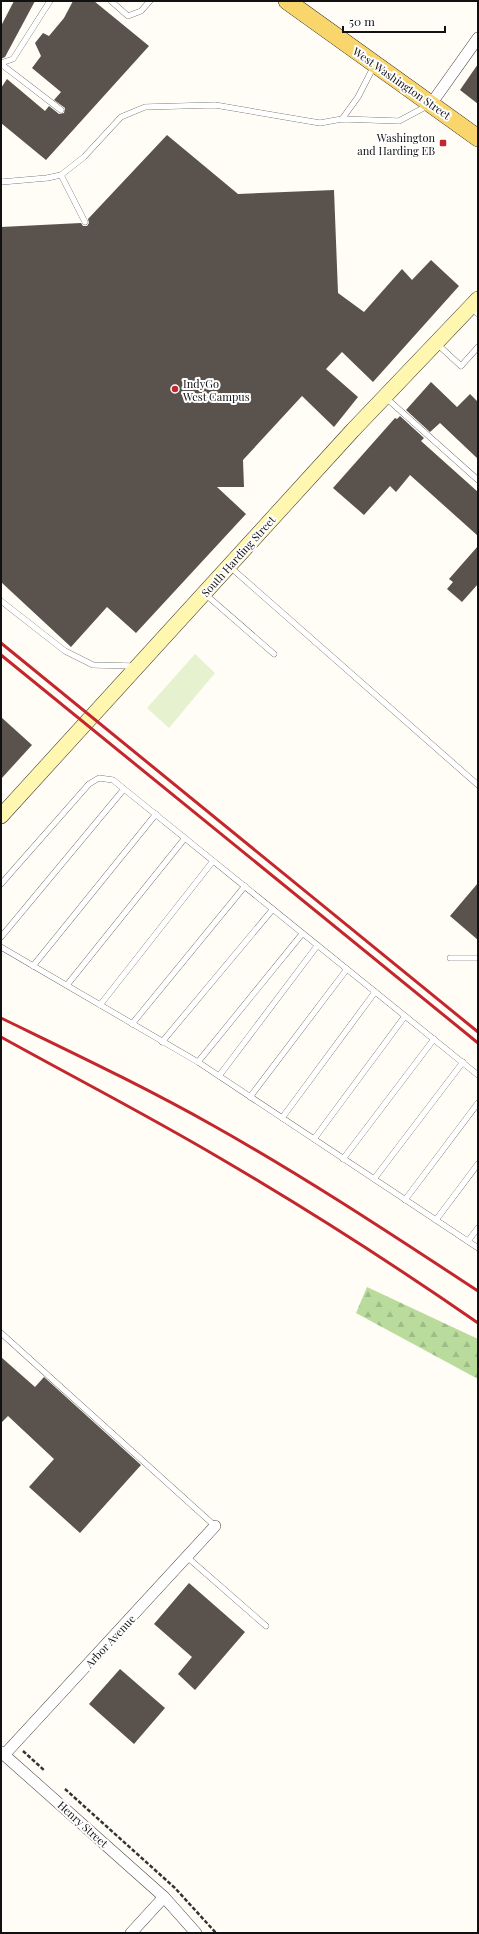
<svg xmlns="http://www.w3.org/2000/svg" width="479" height="1934" font-family="'Playfair Display',serif">
  <defs>
    <pattern id="forest-firs" width="22" height="20" patternUnits="userSpaceOnUse"><rect width="22" height="20" fill="#b9dc9c"/><path d="M5 1l3.5 6h-7zM16 11l3.5 6h-7z" fill="#9ebc85"/></pattern>
  </defs>
  <rect width="100%" height="100%" fill="#fffdf5"/>
  <polygon fill="url(#forest-firs)" points="367,1287 478,1339 478,1379 356,1313"/>
  <polygon fill="#e6f2cf" points="195,654 215,673 169,728 147,708"/>
  <g fill="#5a524d">
    <polygon points="14,1 35,1 5,57 1,59 1,26"/>
    <polygon points="73,1 94,1 149,46 46,160 1,123 1,88 7,79 45,111 49,106 59,114 64,113 65,108 54,100 61,92 32,68 41,56 35,43 43,33 49,36 64,18"/>
    <polygon points="478,64 478,104 460,90"/>
    <polygon points="167,135 238,194 334,190 338,293 364,312 402,269 412,280 431,260 459,286 373,382 342,352 326,369 358,397 334,427 302,396 243,460 244,487 217,487 246,514 136,633 107,607 71,647 1,582 1,227 81,223 83,226 87,226 89,223 88,219"/>
    <polygon points="431,382 457,407 470,394 478,402 478,459 440,423 430,432 406,410"/>
    <polygon points="400,416 424,438 421,441 478,492 478,536 410,475 396,492 390,486 364,515 333,488 395,418 397,419"/>
    <polygon points="478,546 478,584 462,602 447,589 453,582 449,579"/>
    <polygon points="1,717 32,745 1,779"/>
    <polygon points="478,883 478,940 450,916"/>
    <polygon points="1,1357 35,1387 44,1377 141,1465 80,1533 29,1487 54,1459 8,1416 1,1423"/>
    <polygon points="189,1583 245,1632 195,1690 178,1674 192,1657 154,1624"/>
    <polygon points="120,1669 165,1708 134,1744 89,1704"/>
  </g>
  <g fill="none" stroke-linecap="round" stroke-linejoin="round">
    <g stroke="#444" stroke-width="6">
      <g id="lane">
        <polyline points="111,1 128,16 141,11 150,1"/>
        <polyline points="1,63 13,59 50,1"/>
        <polyline points="1,64 61,110"/>
        <polyline points="342,119 358,97 374,66"/>
        <polyline points="61,175 85,222"/>
        <polyline points="1,182 47,178 61,175 84,157 121,117 145,107 215,105 320,123 342,119 399,121 427,106"/>
        <polyline points="471,307 478,314"/>
        <polyline points="436,343 461,366 478,347"/>
        <polyline points="385,397 478,480"/>
        <polyline points="229,566 478,785"/>
        <polyline points="205,594 274,654"/>
        <polyline points="1,601 65,651 93,665 134,666"/>
        <polyline points="1,884 89,784 99,778 113,780 478,1075"/>
        <polyline points="1,937 124,789"/>
        <polyline points="1,947 198,1062 478,1248"/>
        <polyline points="450,958 478,958"/>
        <polyline points="33,966 156,814"/>
        <polyline points="67,985 185,838"/>
        <polyline points="100,1005 213,861"/>
        <polyline points="132,1024 245,886"/>
        <polyline points="162,1042 273,909"/>
        <polyline points="198,1062 302,934"/>
        <polyline points="219,1076 317,946"/>
        <polyline points="250,1097 347,969"/>
        <polyline points="282,1118 375,992"/>
        <polyline points="314,1139 405,1016"/>
        <polyline points="343,1159 434,1039"/>
        <polyline points="374,1179 463,1062"/>
        <polyline points="405,1200 478,1103"/>
        <polyline points="436,1220 478,1164"/>
        <polyline points="468,1241 478,1228"/>
        <polyline points="1,1333 215,1526"/>
        <polyline points="187,1557 266,1626"/>
      </g>
    </g>
    <g stroke="#444" stroke-width="12">
      <g id="street">
        <polyline points="431,104 478,38"/>
        <polyline points="1,1752 164,1897 196,1933"/>
        <polyline points="4,1755 215,1526"/>
        <polyline points="131,1933 164,1897"/>
      </g>
    </g>
    <g stroke="#333" stroke-width="16">
      <polyline id="secondary" points="1,816 353,430 478,299"/>
    </g>
    <g stroke="#222" stroke-width="18">
      <polyline id="primary" points="287,1 478,138"/>
    </g>
    <g stroke="#333" stroke-width="2.5" stroke-dasharray="4 2" stroke-linecap="butt">
      <polyline points="23,1751 45,1771"/>
      <polyline points="65,1789 175,1888 216,1933"/>
    </g>
    <use href="#lane" stroke="#fff" stroke-width="5.5"/>
    <use href="#street" stroke="#fff" stroke-width="11"/>
    <use href="#secondary" stroke="#fff6b0" stroke-width="15"/>
    <use href="#primary" stroke="#f9d66b" stroke-width="17"/>
    <g stroke="#c4262e" stroke-width="3">
      <polyline points="1,643 478,1032"/>
      <polyline points="1,655 478,1043"/>
      <path d="M 1,1018 C 73,1053 145,1087 214,1126 C 305,1177 391,1234 478,1291"/>
      <path d="M 1,1037 C 73,1077 147,1115 218,1157 C 307,1209 393,1264 478,1323"/>
    </g>
  </g>
  <g fill="#c4262e" stroke="#fff" stroke-width="1.5">
    <rect x="439" y="139" width="8" height="8" rx="2"/>
    <circle cx="175" cy="389" r="4"/>
  </g>
  <g text-anchor="middle" dominant-baseline="central" stroke-width="4" stroke-linejoin="round" paint-order="stroke">
    <g font-size="11" fill="#111" stroke="#fff">
      <text transform="translate(402 83) rotate(35)">West Washington Street</text>
      <text transform="translate(238 556) rotate(-48)">South Harding Street</text>
      <text transform="translate(110 1641) rotate(-47)">Arbor Avenue</text>
      <text transform="translate(83 1824) rotate(42)">Henry Street</text>
    </g>
    <g font-size="11" fill="#111" stroke="#fff" text-anchor="end">
      <text x="435" y="137">Washington<tspan x="435" dy="13">and Harding EB</tspan></text>
      <text x="183" y="383" text-anchor="start">IndyGo<tspan x="183" dy="13">West Campus</tspan></text>
    </g>
  </g>
  <rect width="479" height="1934" fill="none" stroke="#111111" stroke-width="4"/>
  <path d="M343 26v6h102v-6" fill="none" stroke="#111111" stroke-width="2"/>
  <text x="349" y="26" font-size="12" fill="#111111" stroke="#ffffff" stroke-width="3" paint-order="stroke">50 m</text>
</svg>
